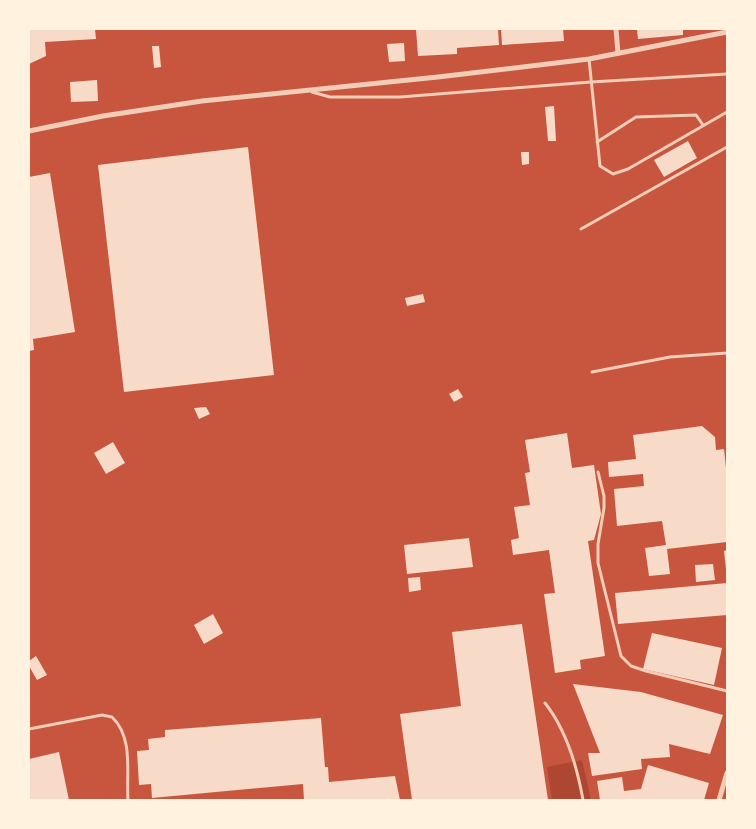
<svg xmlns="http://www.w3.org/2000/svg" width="756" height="829" font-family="'Work Sans',sans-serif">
  <rect width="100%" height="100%" fill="#c8553d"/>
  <polygon fill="#ae4732" points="582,760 591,800 552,800 547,767"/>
  <g fill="#f7dbc8">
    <polygon points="29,29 95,29 96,39 45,42 46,56 29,64"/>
    <polygon points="416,29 498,29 499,45 457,48 457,54 418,56"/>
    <polygon points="501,29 563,29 564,41 502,45"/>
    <polygon points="637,29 683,29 683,35 638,39"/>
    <polygon points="404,43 405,61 389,62 387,44"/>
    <polygon points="152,46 159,46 161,67 154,68"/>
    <polygon points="97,80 98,101 71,102 70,82"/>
    <polygon points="554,106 556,141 548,141 545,107"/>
    <polygon points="688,141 697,158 664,177 654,160"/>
    <polygon points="248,147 274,375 124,392 98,165"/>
    <polygon points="521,152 529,152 529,164 522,165"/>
    <polygon points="50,173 75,332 33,339 34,350 29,351 29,177"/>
    <polygon points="423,294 425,302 407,306 405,298"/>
    <polygon points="458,389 463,397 454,402 449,394"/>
    <polygon points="206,407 210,414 199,419 194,408"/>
    <polygon points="702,426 715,437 716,450 724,449 727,477 727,542 667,549 670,574 649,576 645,548 666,545 662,521 617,526 614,489 644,486 643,474 609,477 608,462 636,459 633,435"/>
    <polygon points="567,433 572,468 594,465 601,514 594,540 588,541 605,656 580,660 581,669 555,673 544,594 555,593 549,550 513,555 511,540 519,538 514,507 530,505 525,473 530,472 525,440"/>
    <polygon points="113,442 125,463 106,474 94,453"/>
    <polygon points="469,538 473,567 407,574 404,545"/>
    <polygon points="727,550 727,569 726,569 724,551"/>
    <polygon points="713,564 715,580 696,582 695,565"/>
    <polygon points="420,577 421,590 409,592 408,578"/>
    <polygon points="727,583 727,615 618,624 615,593"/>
    <polygon points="213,614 223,633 204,644 194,625"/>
    <polygon points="522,624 548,800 412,800 400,714 461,706 452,632"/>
    <polygon points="652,633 722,648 714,685 643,669"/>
    <polygon points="36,656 47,675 37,680 29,666 29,661"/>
    <polygon points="573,684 641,692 723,715 710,754 669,744 670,757 641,759 642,769 592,776 588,753 600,753"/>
    <polygon points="321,718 325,767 328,767 329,782 395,776 400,800 304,800 303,784 152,798 151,784 139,785 137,751 149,750 148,739 165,737 165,730"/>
    <polygon points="59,752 69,800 29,800 29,759"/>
    <polygon points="648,765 709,783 704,800 600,800 597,781 622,777 624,791 641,789"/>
  </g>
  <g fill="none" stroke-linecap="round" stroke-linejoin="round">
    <g stroke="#f1ccb7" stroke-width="3">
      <polyline points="589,59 600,166 613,174 628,169 727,112"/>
      <polyline points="312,92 330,97 400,97 591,82 727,74"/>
      <polyline points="597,142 636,117 696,115 703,125"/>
      <polyline points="581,229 727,147"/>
      <polyline points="592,372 670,357 727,353"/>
      <polyline points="598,472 604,496 604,508 598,544 598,563 621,656 631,666 646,671 727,691"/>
      <path d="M 545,703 C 567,731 577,766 583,800"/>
      <path d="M 29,729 L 102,715 L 112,717 C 134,738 126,773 128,800"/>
    </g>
    <g stroke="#f1ccb7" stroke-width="5">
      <polyline points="616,29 618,53"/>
      <polyline points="29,131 103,116 202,101 438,77 589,59 727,32"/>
      <polyline points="719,800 727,773"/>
    </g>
  </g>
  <rect width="756" height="829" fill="none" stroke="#fff3e0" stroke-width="60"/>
</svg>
